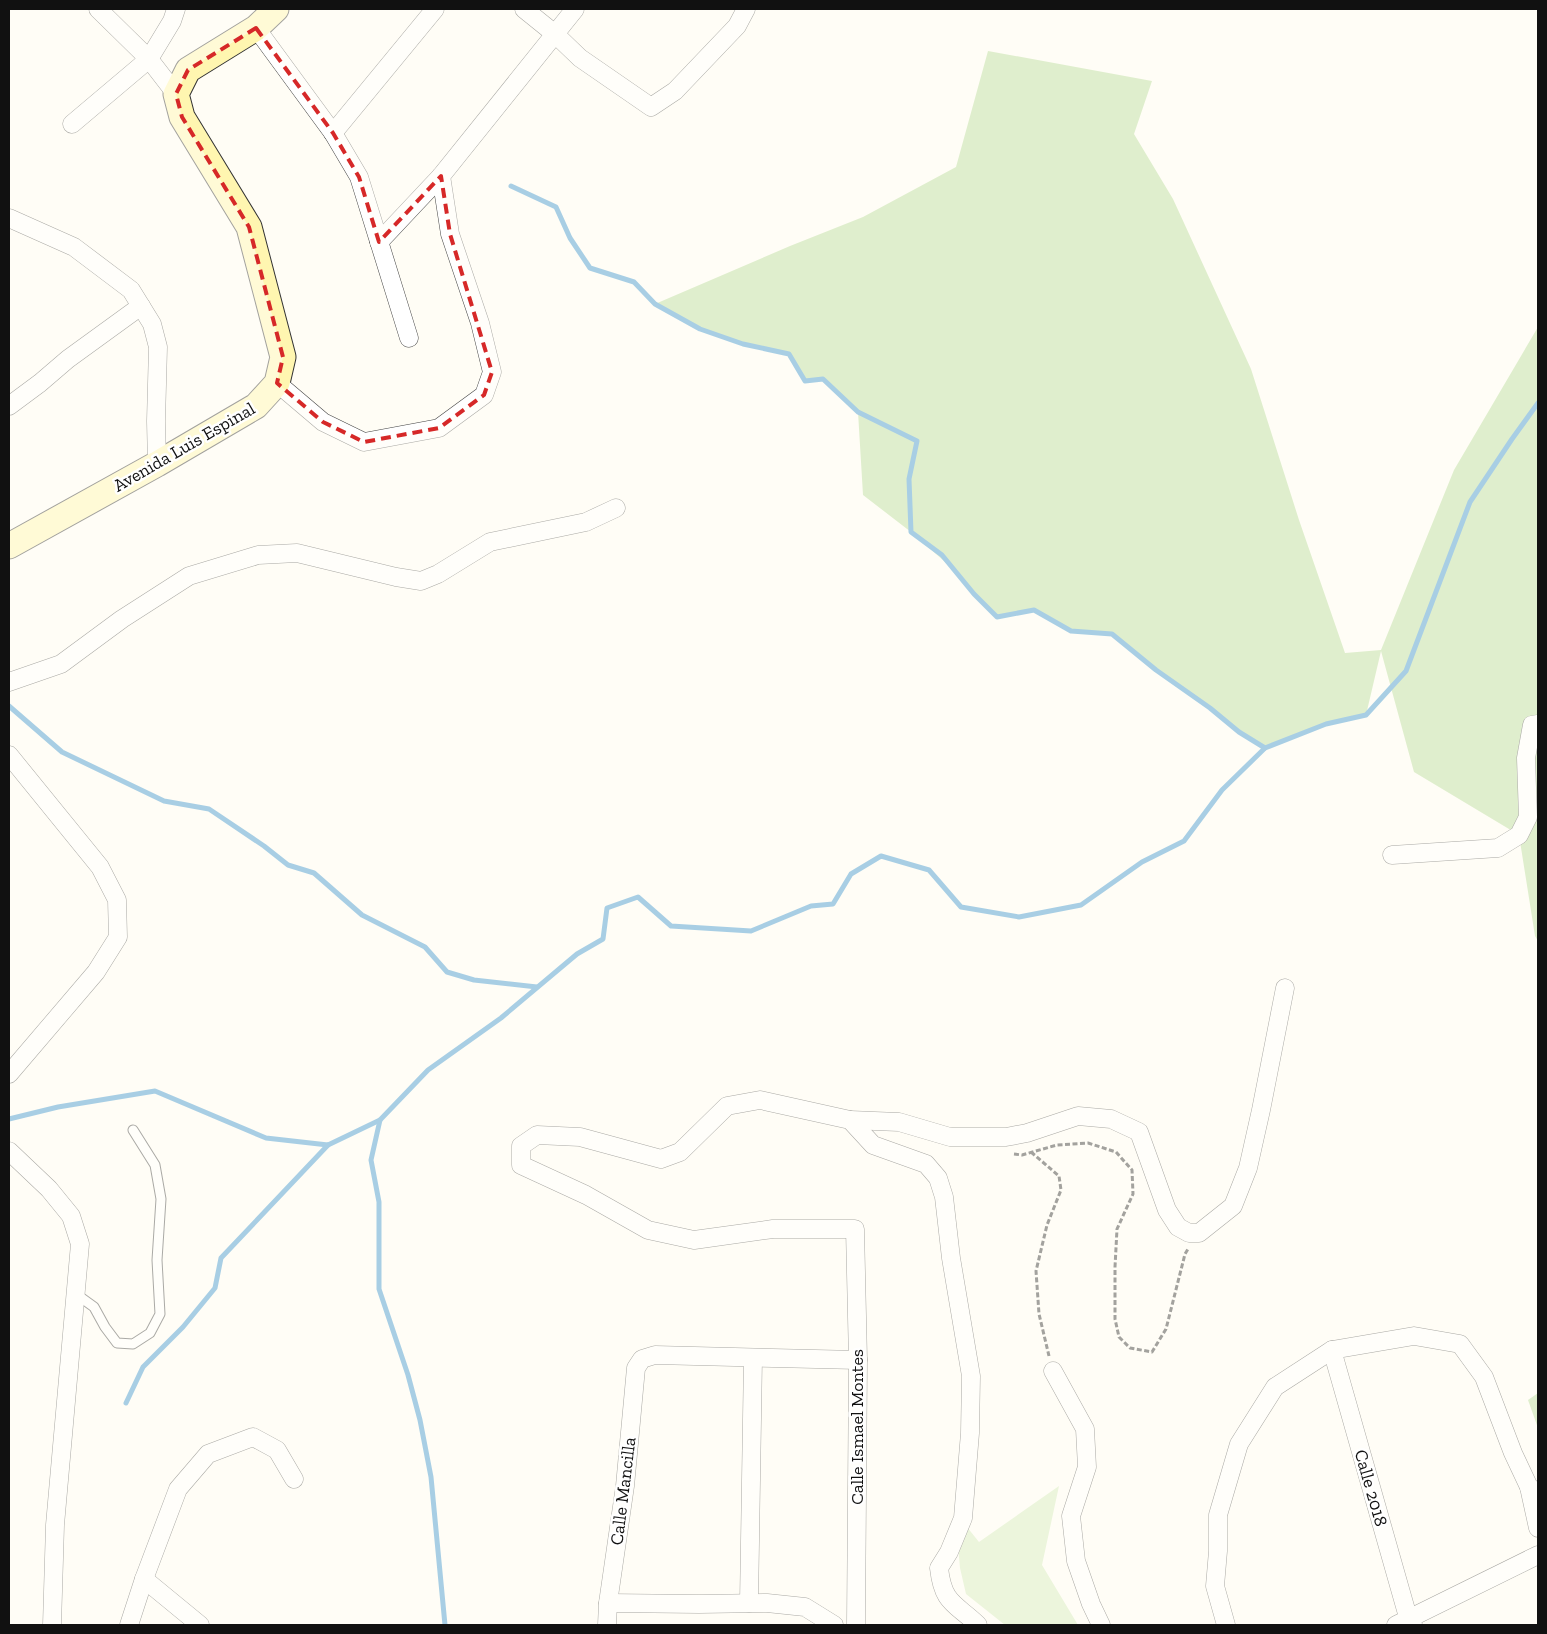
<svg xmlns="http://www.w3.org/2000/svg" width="1547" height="1634" font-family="'Zilla Slab',serif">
  <rect width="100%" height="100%" fill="#fffdf5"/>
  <polygon fill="#d5ebbd" points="1059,1486 1042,1565 1078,1625 1005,1625 966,1594 960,1568 958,1545 967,1527 979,1542"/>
  <g fill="#b9dc9c">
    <polygon points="988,51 1152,81 1134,134 1173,199 1251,369 1299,520 1345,653 1381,650 1454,470 1538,327 1538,941 1535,936 1519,835 1414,772 1381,651 1366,715 1326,724 1265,748 1239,732 1210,708 1156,670 1112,634 1071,631 1034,610 997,617 974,594 952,568 911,532 863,495 858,412 824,379 805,381 789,354 743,344 700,329 655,304 790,246 863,217 956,167"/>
    <polygon points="1538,1393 1538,1428 1528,1400"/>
  </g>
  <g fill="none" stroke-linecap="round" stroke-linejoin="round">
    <g stroke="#3f96cf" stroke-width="5">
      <polyline points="511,186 556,207 570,238 590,268 634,282 655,304 700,329 743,344 789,354 805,381 823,379 858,412 917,441 909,479 911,532 942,555 974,594 997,617 1034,610 1071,631 1112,634 1156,670 1210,708 1239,732 1265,748"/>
      <polyline points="9,706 62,752 164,801 209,809 264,846 288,865 314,873 362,915 425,947 447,972 474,980 537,987"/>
      <polyline points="9,1119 58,1107 155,1091 266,1138 328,1145 380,1120"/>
      <polyline points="126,1403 143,1367 183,1327 215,1288 221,1258 328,1145"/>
      <polyline points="445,1625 431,1477 420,1420 408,1375 379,1289 379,1202 371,1160 380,1120 428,1070 501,1018 577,954 603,939 607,908 638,897 671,926 751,931 811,906 833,904 851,874 881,856 929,870 961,907 1019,917 1081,905 1142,862 1184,841 1222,790 1265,748 1326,724 1366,715 1406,671 1470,502 1512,439 1538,403"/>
    </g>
    <g stroke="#444" stroke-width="11">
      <polyline id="lane" points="76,1294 94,1307 105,1327 117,1343 133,1344 150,1333 160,1314 157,1260 161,1199 155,1165 133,1130"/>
    </g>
    <g stroke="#444" stroke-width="19">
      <g id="street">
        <polyline points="98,9 149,59 176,94"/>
        <polyline points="524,9 555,34 580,58 651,107 675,91 737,26 746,9"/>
        <polyline points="256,28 333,133 359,177 409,338"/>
        <polyline points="72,124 149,59 172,21 176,9"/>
        <polyline points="333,133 435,9"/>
        <polyline points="9,218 74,247 131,290 152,324 158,347 156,421 157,464"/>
        <polyline points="379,242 441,176"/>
        <polyline points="277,383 323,422 364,442 439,428 484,395 492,372 480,323 450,234 441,176 575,9"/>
        <polyline points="9,406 40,383 68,359 141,306"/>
        <polyline points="9,682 61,664 122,619 189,576 258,555 297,553 396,577 421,581 438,574 490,542 586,522 616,508"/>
        <polyline points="9,755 100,867 117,900 118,937 96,972 9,1074"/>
        <polyline points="1392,855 1498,848 1519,835 1528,817 1526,758 1532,725 1538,724"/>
        <polyline points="850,1120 899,1122 950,1137 1006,1137 1027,1133 1078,1116 1111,1119 1139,1132 1167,1210 1178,1227 1189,1233 1199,1233 1233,1206 1248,1168 1261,1110 1285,988"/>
        <polyline points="9,1151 49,1189 71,1216 80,1244 55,1525 52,1625"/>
        <polyline points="1332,1350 1406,1610 1413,1625"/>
        <polyline points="1053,1371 1085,1429 1087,1467 1071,1516 1076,1561 1091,1604 1101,1625"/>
        <polyline points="1529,1487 1538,1528"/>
        <polyline points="144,1579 200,1625"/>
        <polyline points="608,1603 699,1604 767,1603 805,1607 834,1625"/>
        <polyline points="749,1603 753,1358"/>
        <polyline points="129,1625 144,1579 178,1489 208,1454 253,1437 277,1450 294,1479"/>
        <polyline points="607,1625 608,1603 625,1486 636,1368 642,1359 655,1355 858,1360"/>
        <path d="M 856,1625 L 858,1360 L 855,1229 L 773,1229 L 694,1240 L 648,1230 L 586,1195 L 521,1165 L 521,1146 L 537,1135 L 580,1137 L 661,1159 L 680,1152 L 727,1106 L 760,1100 L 850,1120 L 873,1145 L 926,1164 L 938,1178 L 944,1197 L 951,1258 L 971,1376 L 970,1433 L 963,1518 L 949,1552 L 939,1568 C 943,1604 955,1603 978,1625"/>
        <polyline points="1226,1625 1215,1586 1218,1551 1218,1515 1239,1444 1275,1387 1332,1350 1414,1336 1460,1344 1484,1377 1513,1453 1529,1487 1538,1493"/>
        <polyline points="1396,1625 1538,1555"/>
      </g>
    </g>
    <g stroke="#333" stroke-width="27">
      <polyline id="secondary" points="9,546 157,464 256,406 277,383 283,357 249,227 182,117 176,94 188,70 256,28 276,9"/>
    </g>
    <g stroke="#333" stroke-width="3" stroke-dasharray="5 2.5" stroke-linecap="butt">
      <polyline points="1031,1152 1059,1176 1061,1190 1047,1225 1036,1271 1039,1314 1049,1356"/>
      <polyline points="1014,1154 1022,1155 1057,1145 1088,1143 1116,1152 1132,1170 1133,1194 1117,1229 1115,1267 1115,1319 1119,1337 1130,1348 1152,1352 1166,1329 1185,1254 1188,1249"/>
    </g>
    <use href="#lane" stroke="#fff" stroke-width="9"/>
    <use href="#street" stroke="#fff" stroke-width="18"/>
    <use href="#secondary" stroke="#fff6b0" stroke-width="25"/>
  </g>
  <path d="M0 0H1547V1634H0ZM 256,28 L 333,133 L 359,177 L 379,242 L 441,176 L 450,234 L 492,372 L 484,395 L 439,428 L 364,442 L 323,422 L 277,383 L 283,357 L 249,227 L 182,117 L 176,94 L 188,70 Z" fill="#fffdf5" fill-opacity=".55" fill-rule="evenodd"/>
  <path fill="none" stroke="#d62828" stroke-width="4" stroke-dasharray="10 6" stroke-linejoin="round" d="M 256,28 L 333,133 L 359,177 L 379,242 L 441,176 L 450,234 L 492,372 L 484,395 L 439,428 L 364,442 L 323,422 L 277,383 L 283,357 L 249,227 L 182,117 L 176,94 L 188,70 Z"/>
  <g text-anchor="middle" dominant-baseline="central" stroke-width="5" stroke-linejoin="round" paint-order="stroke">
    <g font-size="18" fill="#111" stroke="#fff">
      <text transform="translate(184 447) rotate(-30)">Avenida Luis Espinal</text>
      <text transform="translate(857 1427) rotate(-90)">Calle Ismael Montes</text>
      <text transform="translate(1371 1488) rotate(74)">Calle 2018</text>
      <text transform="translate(623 1491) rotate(-83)">Calle Mancilla</text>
    </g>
  </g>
  <rect width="1547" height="1634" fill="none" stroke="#111111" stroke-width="20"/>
</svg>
